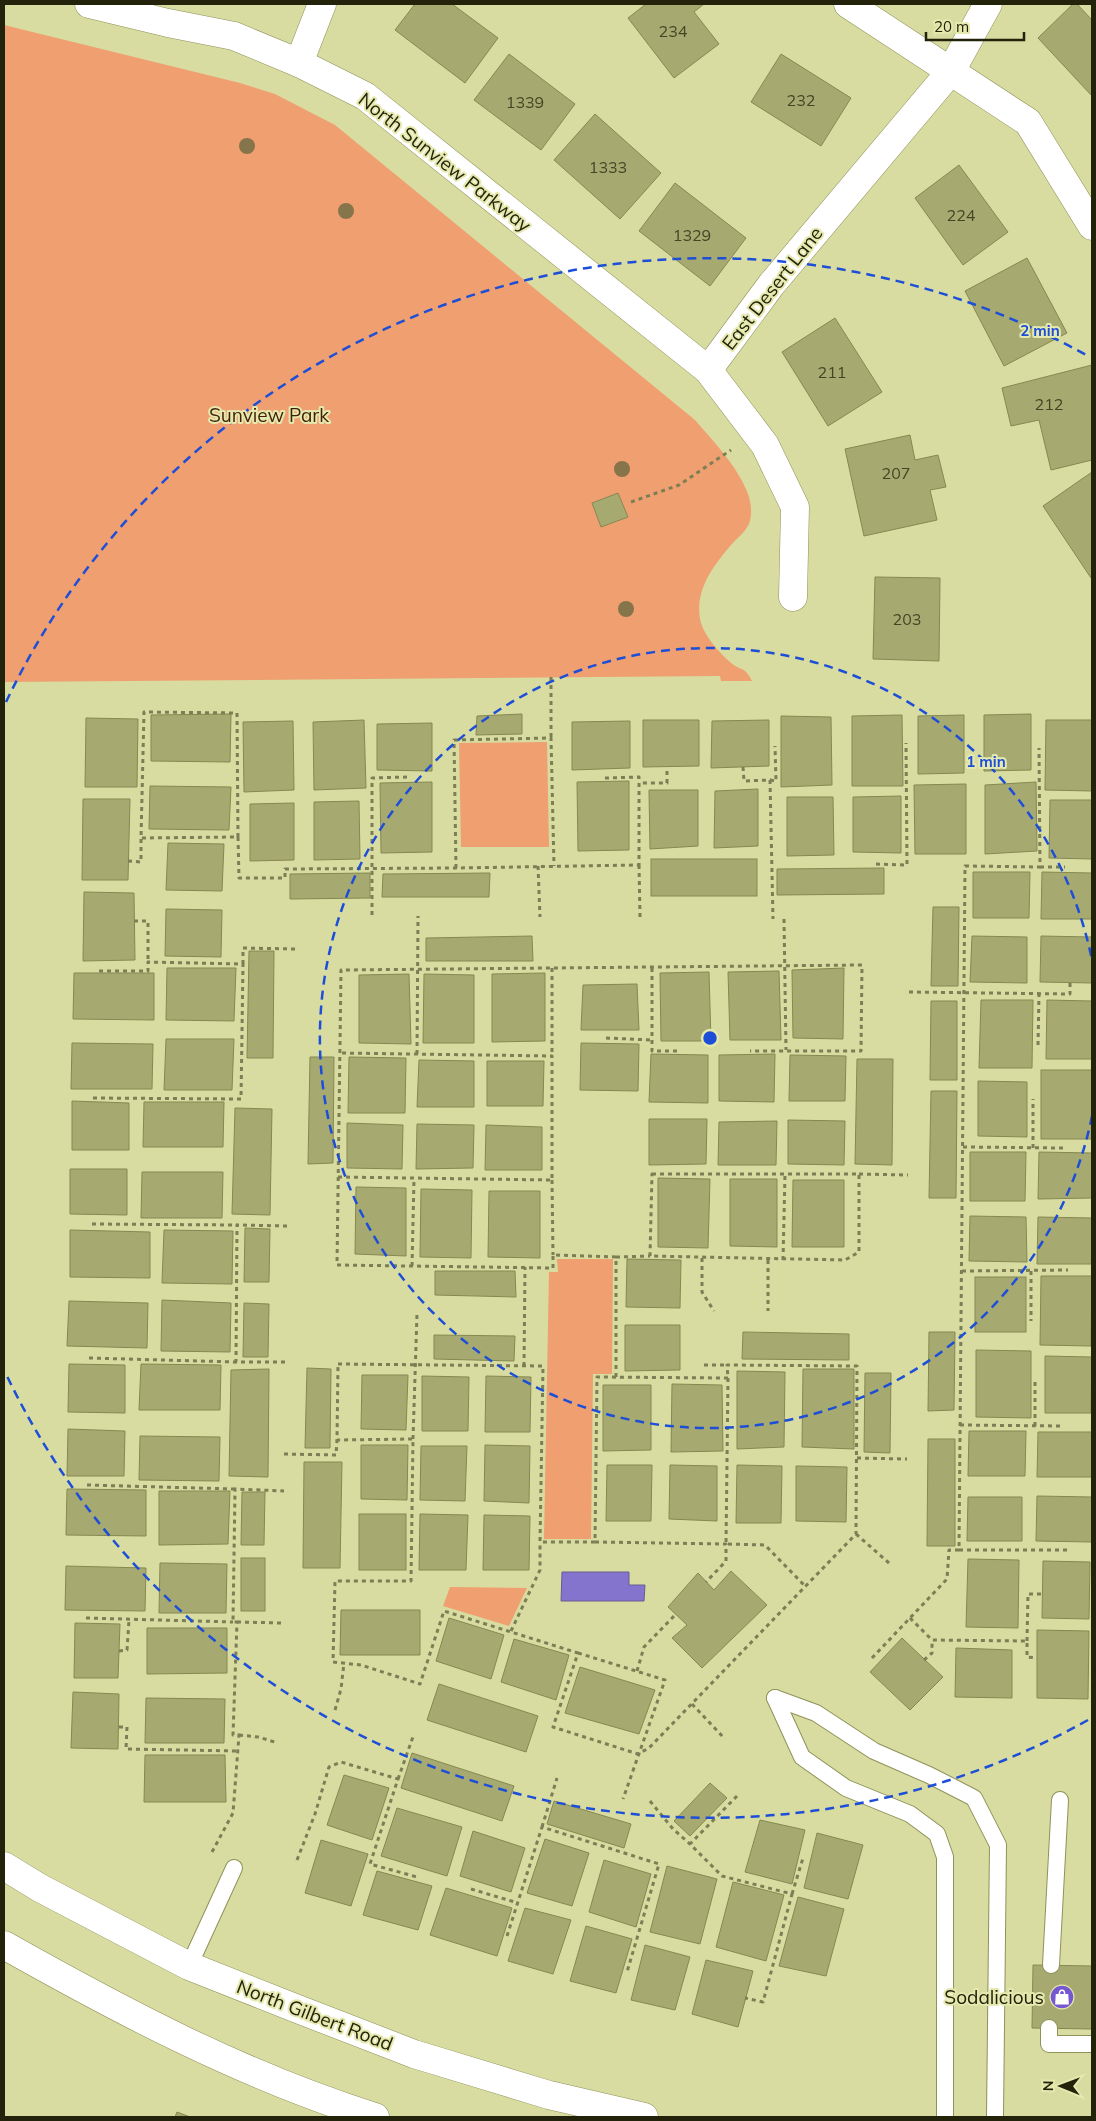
<svg xmlns="http://www.w3.org/2000/svg" width="1096" height="2121" font-family="Mulish,sans-serif">
  <rect width="100%" height="100%" fill="#d8dca0"/>
  <g fill="#ef9f70">
    <path d="M 4,25 L 240,83 L 275,94 L 335,125 L 695,420 C 714,442 738,467 748,494 C 751,502 752,513 750,521 C 747,531 738,537 731,545 C 713,566 695,590 700,619 C 703,635 719,652 730,662 C 741,672 744,665 752,681 L 721,681 L 720,676 L 4,682 Z"/>
    <polygon points="547,742 549,847 461,847 459,743"/>
    <polygon points="557,1259 613,1259 612,1374 593,1374 591,1539 544,1539 549,1272 558,1272"/>
    <polygon points="450,1587 527,1588 509,1626 443,1606"/>
  </g>
  <polygon fill="#8574ce" stroke="#685c94" points="562,1572 629,1572 629,1585 645,1585 644,1601 561,1601"/>
  <g fill="#a7aa70" stroke="#858850">
    <polygon points="415,4 452,4 498,38 465,83 395,30"/>
    <polygon points="646,4 704,4 694,12 719,44 674,78 628,18"/>
    <polygon points="1073,4 1077,4 1092,20 1092,96 1038,38"/>
    <polygon points="509,54 575,104 541,150 474,100"/>
    <polygon points="781,54 851,98 821,146 751,102"/>
    <polygon points="595,114 661,173 620,219 554,160"/>
    <polygon points="959,165 1008,232 963,265 915,198"/>
    <polygon points="675,183 746,238 710,286 639,231"/>
    <polygon points="1027,258 1067,333 1004,366 965,291"/>
    <polygon points="835,318 882,392 828,426 782,352"/>
    <polygon points="1092,365 1092,460 1051,470 1039,420 1011,426 1002,388"/>
    <polygon points="910,435 915,460 938,455 946,487 930,490 937,520 864,536 845,449"/>
    <polygon points="1092,472 1092,577 1091,578 1043,506"/>
    <polygon points="618,493 628,517 601,527 592,503"/>
    <polygon points="875,577 940,578 939,661 873,659"/>
    <polygon points="231,714 230,762 151,761 151,715"/>
    <polygon points="522,714 522,734 476,735 477,716"/>
    <polygon points="1031,714 1031,770 984,771 984,715"/>
    <polygon points="902,715 903,786 852,786 852,716"/>
    <polygon points="964,715 964,773 918,774 918,716"/>
    <polygon points="781,716 831,717 832,785 781,787"/>
    <polygon points="86,718 138,719 137,787 85,787"/>
    <polygon points="364,720 366,788 314,790 313,722"/>
    <polygon points="643,720 699,720 699,766 643,767"/>
    <polygon points="769,720 769,766 711,768 712,721"/>
    <polygon points="1046,720 1092,720 1092,791 1045,790"/>
    <polygon points="293,721 294,790 244,792 243,722"/>
    <polygon points="630,721 630,768 572,770 572,722"/>
    <polygon points="432,723 432,771 377,770 377,724"/>
    <polygon points="629,781 629,850 578,851 577,782"/>
    <polygon points="432,782 432,852 381,853 380,783"/>
    <polygon points="1036,782 1037,851 985,854 985,785"/>
    <polygon points="966,784 966,854 915,854 914,785"/>
    <polygon points="150,786 231,787 229,830 149,829"/>
    <polygon points="758,789 758,846 714,848 715,791"/>
    <polygon points="649,790 698,790 698,846 650,849"/>
    <polygon points="901,796 901,853 853,852 853,797"/>
    <polygon points="787,797 833,797 834,855 787,856"/>
    <polygon points="83,799 130,799 128,880 82,880"/>
    <polygon points="1050,800 1092,800 1092,859 1049,858"/>
    <polygon points="359,801 360,859 314,860 314,802"/>
    <polygon points="294,803 294,860 250,861 250,804"/>
    <polygon points="168,843 224,844 222,891 166,890"/>
    <rect x="651" y="859" width="106" height="37"/>
    <polygon points="884,868 884,894 777,895 777,869"/>
    <polygon points="973,872 1030,872 1029,918 973,918"/>
    <polygon points="1042,872 1092,873 1092,919 1041,919"/>
    <polygon points="370,873 370,898 290,899 290,874"/>
    <polygon points="490,873 489,897 382,897 383,874"/>
    <polygon points="84,892 134,893 135,960 83,961"/>
    <polygon points="933,907 959,907 958,986 931,986"/>
    <polygon points="166,909 222,910 221,957 165,956"/>
    <polygon points="532,936 533,961 426,961 426,938"/>
    <polygon points="972,936 1027,937 1027,983 970,982"/>
    <polygon points="1041,936 1092,937 1092,983 1040,982"/>
    <polygon points="249,951 274,951 273,1058 247,1058"/>
    <polygon points="167,968 236,968 234,1021 166,1020"/>
    <polygon points="844,968 843,1039 793,1038 792,970"/>
    <polygon points="779,971 781,1040 730,1040 728,972"/>
    <polygon points="709,972 711,1041 661,1041 660,973"/>
    <polygon points="74,973 154,973 154,1020 73,1019"/>
    <polygon points="545,973 545,1041 492,1042 492,974"/>
    <polygon points="409,974 411,1044 359,1043 359,975"/>
    <polygon points="424,974 474,975 474,1043 423,1043"/>
    <polygon points="637,984 639,1030 581,1030 583,985"/>
    <polygon points="981,1000 1033,1000 1032,1068 979,1068"/>
    <polygon points="1047,1000 1092,1001 1092,1059 1046,1059"/>
    <polygon points="931,1001 957,1001 957,1080 930,1080"/>
    <polygon points="166,1039 234,1039 232,1090 164,1090"/>
    <polygon points="72,1043 153,1044 152,1089 71,1089"/>
    <polygon points="581,1043 639,1044 638,1091 580,1090"/>
    <polygon points="651,1054 708,1055 708,1103 649,1102"/>
    <polygon points="775,1054 774,1102 719,1101 719,1055"/>
    <polygon points="790,1055 846,1056 845,1101 789,1101"/>
    <polygon points="310,1057 334,1057 333,1163 308,1164"/>
    <polygon points="349,1057 406,1058 405,1113 348,1113"/>
    <polygon points="857,1059 893,1059 892,1165 855,1164"/>
    <polygon points="419,1060 474,1061 474,1107 417,1107"/>
    <polygon points="487,1061 544,1061 543,1106 487,1106"/>
    <rect x="1041" y="1070" width="51" height="69"/>
    <polygon points="978,1081 1027,1082 1027,1137 978,1136"/>
    <polygon points="931,1091 957,1091 956,1198 929,1198"/>
    <polygon points="72,1101 129,1103 129,1150 72,1150"/>
    <polygon points="144,1102 224,1102 223,1147 143,1147"/>
    <polygon points="235,1108 272,1109 270,1215 232,1214"/>
    <polygon points="649,1119 707,1119 706,1164 649,1165"/>
    <polygon points="788,1120 845,1121 844,1165 788,1164"/>
    <polygon points="777,1121 776,1165 718,1165 719,1122"/>
    <polygon points="347,1123 403,1125 402,1169 347,1168"/>
    <polygon points="417,1124 474,1125 473,1168 416,1169"/>
    <polygon points="486,1125 542,1127 542,1170 485,1170"/>
    <polygon points="970,1152 1026,1152 1025,1201 970,1201"/>
    <polygon points="1039,1152 1092,1153 1092,1198 1038,1199"/>
    <polygon points="70,1169 127,1169 127,1215 70,1214"/>
    <polygon points="142,1172 223,1172 222,1218 141,1218"/>
    <polygon points="658,1178 710,1179 708,1248 658,1247"/>
    <polygon points="730,1179 777,1179 777,1247 730,1246"/>
    <polygon points="793,1180 844,1180 844,1247 792,1247"/>
    <polygon points="356,1187 406,1188 406,1256 355,1254"/>
    <polygon points="421,1189 472,1190 471,1258 420,1257"/>
    <polygon points="489,1191 540,1191 540,1258 488,1257"/>
    <polygon points="970,1216 1026,1217 1027,1262 969,1261"/>
    <polygon points="1038,1217 1092,1218 1092,1264 1037,1264"/>
    <polygon points="245,1228 270,1229 269,1282 244,1282"/>
    <polygon points="70,1230 150,1232 150,1278 70,1277"/>
    <polygon points="164,1230 233,1231 232,1284 162,1283"/>
    <polygon points="627,1259 681,1260 680,1308 626,1307"/>
    <polygon points="435,1271 515,1271 516,1297 435,1295"/>
    <polygon points="1041,1276 1092,1276 1091,1346 1040,1345"/>
    <rect x="975" y="1277" width="51" height="55"/>
    <polygon points="162,1300 231,1303 230,1352 161,1351"/>
    <polygon points="69,1301 148,1303 147,1348 67,1346"/>
    <polygon points="244,1303 269,1304 268,1357 243,1357"/>
    <polygon points="625,1325 680,1325 680,1370 625,1371"/>
    <polygon points="743,1332 849,1334 849,1360 742,1359"/>
    <polygon points="929,1332 955,1332 954,1410 928,1411"/>
    <polygon points="434,1335 515,1336 514,1361 434,1359"/>
    <polygon points="976,1350 1031,1351 1031,1418 976,1417"/>
    <polygon points="1045,1356 1092,1357 1091,1413 1045,1413"/>
    <polygon points="69,1364 125,1365 125,1413 68,1412"/>
    <polygon points="141,1364 221,1365 220,1410 139,1410"/>
    <polygon points="307,1368 331,1369 330,1448 305,1448"/>
    <polygon points="269,1369 268,1477 229,1476 231,1370"/>
    <polygon points="803,1369 854,1369 854,1449 802,1447"/>
    <polygon points="737,1371 785,1372 784,1447 737,1449"/>
    <polygon points="865,1373 891,1373 890,1453 864,1452"/>
    <polygon points="362,1375 408,1375 406,1430 361,1429"/>
    <polygon points="422,1376 469,1377 468,1431 422,1431"/>
    <polygon points="486,1376 531,1377 530,1432 485,1432"/>
    <polygon points="672,1384 722,1385 723,1451 671,1452"/>
    <polygon points="603,1385 651,1385 651,1450 603,1451"/>
    <polygon points="68,1429 125,1431 124,1476 67,1476"/>
    <polygon points="969,1431 1026,1431 1025,1476 968,1476"/>
    <polygon points="1038,1432 1092,1432 1092,1477 1037,1477"/>
    <polygon points="140,1436 220,1437 219,1481 139,1480"/>
    <polygon points="928,1439 955,1439 955,1546 927,1546"/>
    <polygon points="361,1445 408,1445 407,1500 361,1499"/>
    <polygon points="485,1445 530,1446 529,1503 484,1501"/>
    <polygon points="421,1446 467,1446 465,1501 420,1500"/>
    <polygon points="304,1462 342,1462 340,1568 303,1568"/>
    <polygon points="607,1465 652,1465 651,1521 606,1521"/>
    <polygon points="670,1465 717,1466 717,1521 669,1519"/>
    <polygon points="737,1465 782,1466 781,1523 736,1523"/>
    <polygon points="796,1466 847,1467 846,1522 796,1521"/>
    <polygon points="67,1489 146,1490 146,1536 66,1535"/>
    <polygon points="159,1491 230,1491 228,1544 159,1545"/>
    <polygon points="242,1492 265,1492 264,1545 241,1545"/>
    <polygon points="1037,1496 1092,1497 1092,1542 1036,1541"/>
    <polygon points="968,1497 1022,1497 1022,1541 967,1541"/>
    <rect x="359" y="1514" width="47" height="56"/>
    <polygon points="420,1514 468,1515 466,1570 419,1570"/>
    <polygon points="484,1515 530,1516 529,1570 483,1570"/>
    <rect x="241" y="1558" width="24" height="53"/>
    <polygon points="968,1559 1019,1560 1018,1628 966,1627"/>
    <polygon points="1043,1561 1090,1562 1089,1619 1042,1618"/>
    <polygon points="160,1563 227,1564 226,1613 159,1613"/>
    <polygon points="66,1566 146,1568 145,1611 65,1610"/>
    <polygon points="731,1571 767,1605 702,1668 672,1638 687,1625 668,1607 698,1573 714,1590"/>
    <polygon points="341,1610 420,1610 420,1655 340,1655"/>
    <polygon points="449,1618 504,1635 491,1679 436,1661"/>
    <polygon points="75,1623 120,1624 118,1678 74,1678"/>
    <polygon points="147,1628 227,1628 227,1673 147,1674"/>
    <polygon points="1037,1630 1089,1631 1088,1699 1037,1698"/>
    <polygon points="902,1638 943,1677 910,1710 870,1672"/>
    <polygon points="514,1639 569,1655 556,1700 501,1682"/>
    <polygon points="956,1648 1012,1650 1012,1698 955,1697"/>
    <polygon points="580,1667 655,1690 639,1734 565,1713"/>
    <polygon points="439,1684 538,1716 526,1752 427,1720"/>
    <polygon points="73,1692 119,1694 118,1749 71,1748"/>
    <polygon points="146,1698 225,1699 224,1743 145,1743"/>
    <polygon points="412,1753 514,1786 502,1821 401,1788"/>
    <polygon points="145,1755 225,1755 226,1802 144,1802"/>
    <polygon points="344,1775 389,1788 372,1840 327,1825"/>
    <polygon points="710,1783 727,1798 690,1836 674,1821"/>
    <polygon points="554,1801 631,1824 624,1848 547,1824"/>
    <polygon points="397,1808 462,1827 447,1876 381,1856"/>
    <polygon points="760,1820 805,1830 792,1884 745,1872"/>
    <polygon points="473,1831 525,1848 511,1892 460,1876"/>
    <polygon points="817,1833 863,1845 848,1899 804,1888"/>
    <polygon points="545,1839 589,1853 572,1906 527,1893"/>
    <polygon points="321,1840 368,1854 351,1906 305,1893"/>
    <polygon points="604,1860 651,1874 636,1927 589,1912"/>
    <polygon points="667,1866 717,1879 700,1944 650,1932"/>
    <polygon points="377,1871 432,1886 418,1930 363,1915"/>
    <polygon points="733,1882 784,1895 766,1961 716,1947"/>
    <polygon points="446,1888 512,1908 497,1956 430,1935"/>
    <polygon points="798,1897 844,1909 826,1976 779,1966"/>
    <polygon points="525,1908 571,1920 553,1974 508,1961"/>
    <polygon points="586,1926 632,1939 616,1993 570,1981"/>
    <polygon points="645,1945 690,1957 675,2010 631,2000"/>
    <polygon points="706,1960 753,1971 738,2027 692,2014"/>
    <polygon points="1033,1965 1092,1966 1092,2029 1032,2028"/>
    <polygon points="177,2112 190,2117 175,2117"/>
  </g>
  <g fill="none" stroke-linecap="round" stroke-linejoin="round">
    <g stroke="#8f9259" stroke-width="18">
      <g id="lane">
        <polyline points="775,1698 816,1713 874,1751 929,1775 974,1798 998,1845 995,2117"/>
        <polyline points="775,1698 802,1757 846,1788 910,1814 937,1834 945,1857 945,2117"/>
        <polyline points="1051,1965 1060,1800"/>
        <polyline points="189,1966 234,1868"/>
        <polyline points="1049,2028 1049,2044 1092,2044"/>
      </g>
    </g>
    <g stroke="#8f9259" stroke-width="29">
      <g id="street">
        <polyline points="89,4 168,23 234,36 299,63 365,96 708,370 765,445 795,507 793,597"/>
        <polyline points="848,4 1028,122 1092,226"/>
        <polyline points="299,63 322,4"/>
        <polyline points="708,370 771,285 951,71 988,4"/>
      </g>
    </g>
    <g stroke="#8f9259" stroke-width="29">
      <g id="primary">
        <polyline points="4,1866 40,1888 189,1966 295,2008 414,2054 549,2095 644,2117"/>
        <path d="M 4,1945 C 123,2012 244,2076 375,2117"/>
      </g>
    </g>
    <g stroke="#7c7e55" stroke-width="3" stroke-dasharray="4 4" stroke-linecap="butt">
      <polyline points="631,502 679,485 731,450"/>
      <polyline points="551,677 551,738"/>
      <polyline points="743,767 744,781 770,780 773,919"/>
      <polyline points="605,778 639,777 639,783"/>
      <polyline points="770,780 776,781 775,746"/>
      <polyline points="238,837 237,713 144,712 141,838 238,837 239,878 285,878 285,869 456,868 639,865 639,783 667,783 667,767"/>
      <polyline points="128,861 141,862 141,838"/>
      <polyline points="876,864 907,865 906,743"/>
      <polyline points="639,865 640,917"/>
      <polyline points="538,866 540,917"/>
      <polyline points="1040,867 1065,867"/>
      <polyline points="456,868 454,740 551,738 554,866"/>
      <polyline points="372,915 372,778 408,777"/>
      <polyline points="784,919 786,1050"/>
      <polyline points="134,921 148,921 148,962"/>
      <polyline points="243,964 243,948 295,949"/>
      <polyline points="552,968 552,1056"/>
      <polyline points="652,968 652,1051 680,1051"/>
      <polyline points="909,992 1070,994 1070,983"/>
      <polyline points="606,1038 652,1040"/>
      <polyline points="1038,1045 1039,994"/>
      <polyline points="417,1054 418,916"/>
      <polyline points="93,1098 241,1099 243,964 148,962 148,971 98,971"/>
      <polyline points="963,1147 1063,1148"/>
      <polyline points="1033,1148 1033,1099"/>
      <polygon points="652,1174 859,1174 859,1252 845,1260 650,1256"/>
      <polyline points="859,1174 908,1175"/>
      <polyline points="338,1177 552,1180 552,1056 340,1053"/>
      <polyline points="552,1180 553,1255"/>
      <polyline points="92,1224 237,1225"/>
      <polyline points="616,1257 553,1255 553,1268 337,1265 341,970 862,965 861,1051 750,1051"/>
      <polyline points="702,1258 702,1292 714,1311"/>
      <polyline points="768,1260 768,1311"/>
      <polyline points="783,1260 785,1174"/>
      <polyline points="412,1266 414,1179"/>
      <polyline points="962,1271 1068,1270"/>
      <polyline points="1031,1271 1031,1321"/>
      <polyline points="89,1358 236,1362"/>
      <polyline points="285,1362 236,1362 237,1225 288,1226"/>
      <polygon points="338,1364 543,1366 540,1542 595,1542 597,1377 728,1378 727,1365 857,1366 856,1534 649,1748 638,1754 553,1727 578,1653 444,1611 420,1684 361,1665 333,1662 335,1581 411,1581 413,1439 337,1440"/>
      <polyline points="704,1365 727,1365"/>
      <polyline points="524,1366 525,1267"/>
      <polyline points="616,1377 616,1257 650,1256"/>
      <polyline points="728,1378 726,1544 765,1545 805,1586"/>
      <polyline points="960,1425 1061,1426"/>
      <polyline points="1035,1426 1035,1378"/>
      <polyline points="413,1439 417,1314"/>
      <polyline points="284,1454 336,1455 337,1440"/>
      <polyline points="857,1458 907,1459"/>
      <polyline points="87,1485 235,1489"/>
      <polyline points="856,1534 889,1563"/>
      <polyline points="595,1542 726,1544 726,1561 706,1582"/>
      <polyline points="959,1550 1067,1550"/>
      <polyline points="86,1618 233,1622"/>
      <polyline points="910,1618 932,1640 1027,1641 1027,1657 1037,1658"/>
      <polyline points="237,1622 282,1623"/>
      <polyline points="511,1631 540,1570 540,1542"/>
      <polyline points="1027,1641 1028,1594 1043,1594"/>
      <polyline points="119,1651 127,1650 129,1620"/>
      <polyline points="578,1653 665,1680 623,1799"/>
      <polyline points="872,1658 947,1579 949,1550 959,1550 965,866 1040,867 1039,748"/>
      <polyline points="924,1660 932,1653 932,1640"/>
      <polyline points="637,1671 644,1647 676,1614"/>
      <polyline points="692,1704 725,1739"/>
      <polyline points="335,1710 341,1689 344,1663"/>
      <polyline points="119,1727 127,1727 126,1749 238,1751"/>
      <polyline points="239,1735 258,1737 278,1743"/>
      <polyline points="398,1779 414,1734"/>
      <polyline points="737,1796 690,1844 722,1876 792,1894 763,2002 745,1998"/>
      <polyline points="650,1801 673,1829 690,1844"/>
      <polyline points="542,1827 557,1778"/>
      <polyline points="212,1852 233,1813 239,1735 233,1735 237,1622 233,1622 235,1489 284,1491"/>
      <polyline points="297,1860 315,1814 329,1767 341,1762 398,1779 370,1864 417,1877"/>
      <polyline points="471,1889 518,1903"/>
      <polyline points="792,1894 803,1858"/>
      <polyline points="507,1936 542,1827 659,1864 627,1972"/>
    </g>
    <use href="#lane" stroke="#fff" stroke-width="16"/>
    <use href="#street" stroke="#fff" stroke-width="28"/>
    <use href="#primary" stroke="#fff" stroke-width="28"/>
  </g>
  <g fill="#86744b">
    <circle cx="247" cy="146" r="8"/>
    <circle cx="346" cy="211" r="8"/>
    <circle cx="622" cy="469" r="8"/>
    <circle cx="626" cy="609" r="8"/>
  </g>
  <g fill="none" stroke="#1d4ed8" stroke-width="2.5" stroke-dasharray="9 6">
    <path d="M1092 1116A390 390 0 1 1 1092 960"/>
    <path d="M1088 1720A780 780 0 0 1 6 1374M6 702A780 780 0 0 1 1088 356"/>
  </g>
  <defs>
    <g id="shop-disc" transform="scale(1.25)"><circle r="9.5" fill="#7557d1" stroke="#e5e9ad"/><path d="M-5-2.5h2.3a2.7 3.5 0 0 1 5.4 0H5L5.5 6h-11ZM-1.5-2.5h3a1.5 2.3 0 0 0-3 0Z" fill="#fff"/></g>
  </defs>
  <g fill-rule="evenodd">
    <use href="#shop-disc" x="1062" y="1997"/>
  </g>
  <g text-anchor="middle" dominant-baseline="central" stroke-width="4" stroke-linejoin="round" paint-order="stroke">
    <g font-size="16" fill="#444525">
      <text x="673" y="31">234</text>
      <text x="801" y="100">232</text>
      <text x="525" y="102">1339</text>
      <text x="608" y="167">1333</text>
      <text x="961" y="215">224</text>
      <text x="692" y="235">1329</text>
      <text x="832" y="372">211</text>
      <text x="1049" y="404">212</text>
      <text x="896" y="473">207</text>
      <text x="907" y="619">203</text>
    </g>
    <g font-size="19" fill="#23230c" stroke="#e5e9ad">
      <text transform="translate(445 162) rotate(38)">North Sunview Parkway</text>
      <text transform="translate(772 288) rotate(-52)">East Desert Lane</text>
      <text transform="translate(315 2015) rotate(21)">North Gilbert Road</text>
    </g>
    <g font-size="19" fill="#421e06" stroke="#e5e9ad">
      <text x="269" y="415">Sunview Park</text>
    </g>
    <g font-size="19" fill="#23230c" stroke="#e5e9ad" text-anchor="end">
      <text x="1044" y="1997">Sodalicious</text>
    </g>
  </g>
  <circle cx="710" cy="1038" r="8" fill="#1d4ed8" stroke="#e5e9ad" stroke-width="2.5"/>
  <g font-size="15" text-anchor="middle" font-weight="bold" fill="#1d4ed8" stroke="#e5e9ad" stroke-width="4" stroke-linejoin="round" paint-order="stroke">
    <text x="1040" y="336">2 min</text>
    <text x="986" y="767">1 min</text>
  </g>
  <rect width="1096" height="2121" fill="none" stroke="#23230c" stroke-width="10"/>
  <g transform="translate(1061 2086) rotate(271)" stroke="#e5e9ad" stroke-width="4" paint-order="stroke">
  <path d="M0-4L9 19L0 12L-9 19Z" fill="#23230c"/>
  <text y="-8" font-size="14" font-weight="bold" text-anchor="middle" fill="#23230c">N</text>
  </g>
  <path d="M926 32v8h98v-8" fill="none" stroke="#23230c" stroke-width="2.5"/>
  <text x="934" y="32" font-size="15" fill="#23230c" stroke="#e5e9ad" stroke-width="4" paint-order="stroke">20 m</text>
</svg>
